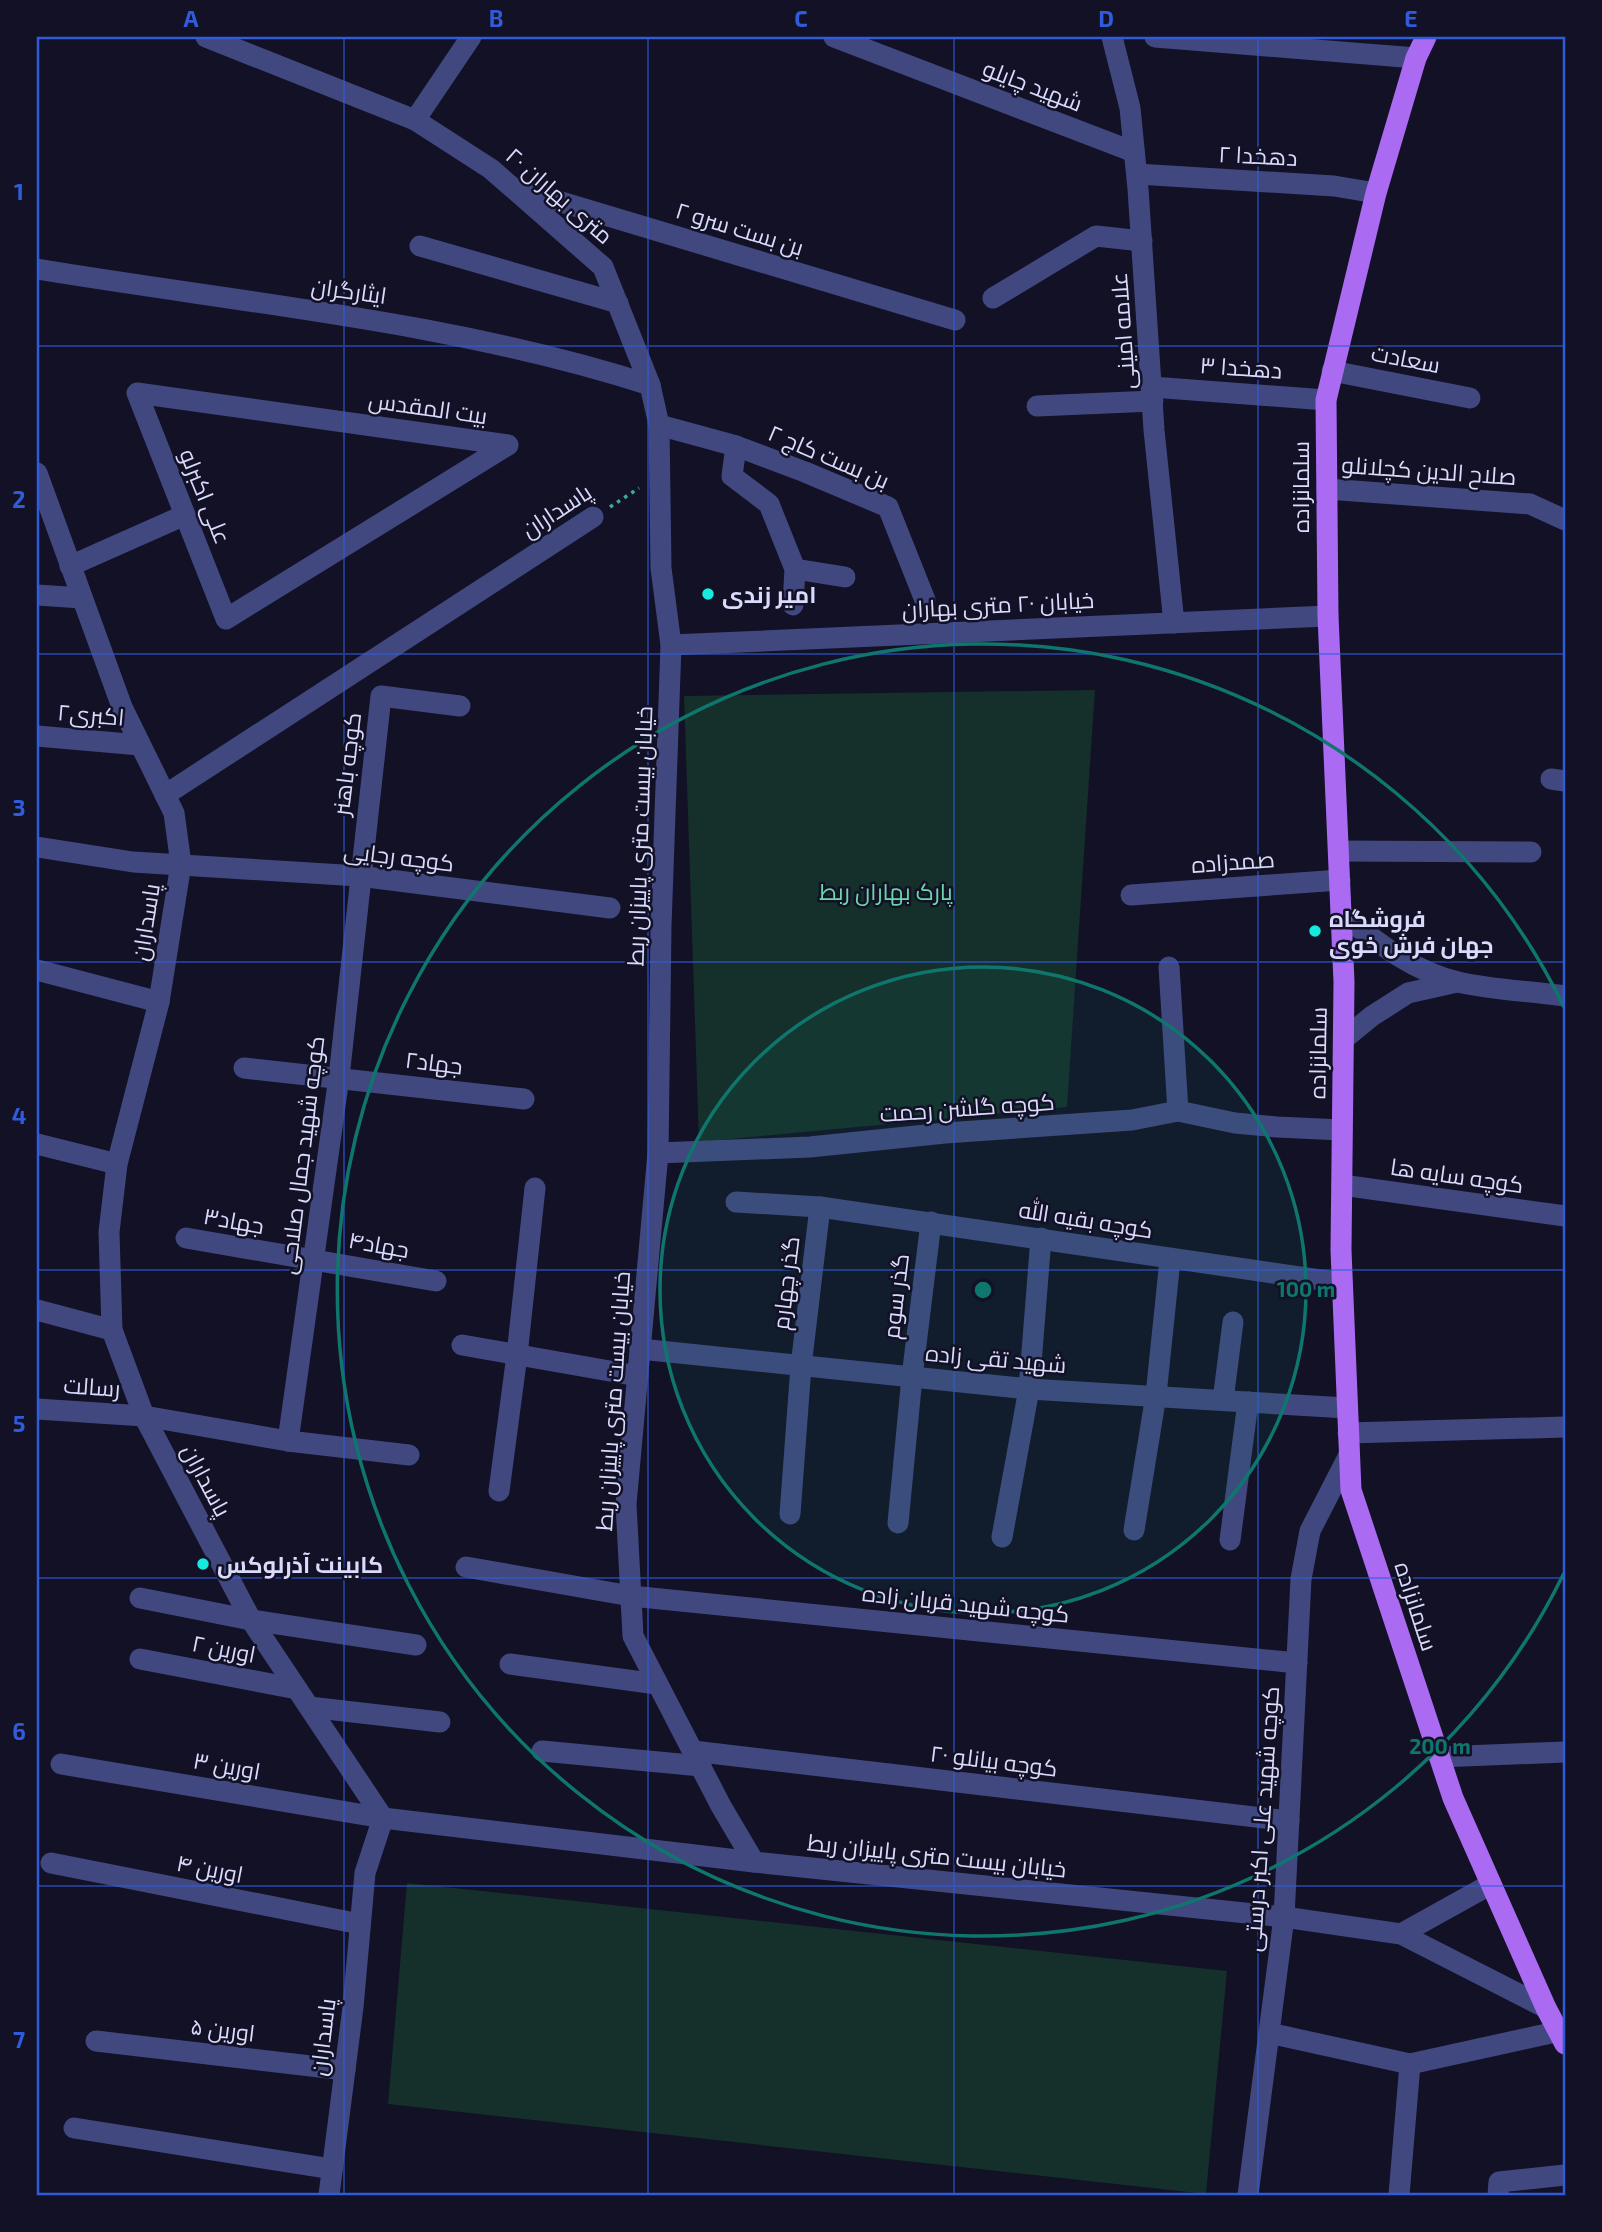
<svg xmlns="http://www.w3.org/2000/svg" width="1602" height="2232" font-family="'Exo 2',Cairo,sans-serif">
  <rect width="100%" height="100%" fill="#121125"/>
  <g fill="#152f2a">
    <polygon points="1095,690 1067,1107 699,1142 684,696"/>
    <polygon points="407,1883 1227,1971 1206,2194 388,2104"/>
  </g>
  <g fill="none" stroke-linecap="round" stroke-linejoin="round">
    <polyline stroke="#3bae95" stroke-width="3.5" stroke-dasharray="3.5 5" stroke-linecap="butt" points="610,507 639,488"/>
    <g stroke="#414880" stroke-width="21">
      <polyline points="206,37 415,120 491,169 603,267 650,385 659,425 661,568 671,645 661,926 658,1153 626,1504 633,1636 721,1806 754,1862 1284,1917 1401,1934 1546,2008"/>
      <polyline points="834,37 1134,152"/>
      <polyline points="1112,37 1130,108 1138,189 1154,430 1174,623"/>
      <polyline points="1155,37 1416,58"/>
      <polyline points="415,120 471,37"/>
      <polyline points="1137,174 1334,186 1376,193"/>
      <polyline points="518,189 955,320"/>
      <polyline points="420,246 618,303"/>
      <path d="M 37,269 C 241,303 451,321 650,385"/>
      <polyline points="993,298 1096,236 1142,241"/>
      <polyline points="1332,371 1470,398"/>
      <polyline points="1152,387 1326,400"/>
      <polygon points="137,393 508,445 226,619"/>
      <polyline points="1037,406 1153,401"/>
      <polyline points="659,425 736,446 732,476 769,504 795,569 793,605"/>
      <polyline points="736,446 805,472 888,507 925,600"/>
      <polyline points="37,473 122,707 174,813 181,864 159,1002 117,1164 109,1232 112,1330 144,1416 251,1620 383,1818"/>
      <polyline points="1327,489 1530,504 1565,520"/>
      <polyline points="70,566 185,515"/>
      <polyline points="795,569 845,577"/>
      <polyline points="37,595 82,598"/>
      <polyline points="671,645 1328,616"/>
      <polyline points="37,736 140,745"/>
      <polyline points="1551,779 1565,781"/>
      <polyline points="165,795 593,517"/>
      <polyline points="37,847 133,862 359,876 610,908"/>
      <polyline points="1339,851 1531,852"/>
      <polyline points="1131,895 1340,880"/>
      <path d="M 1341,914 C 1377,942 1412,971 1458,982 C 1492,990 1530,991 1565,996"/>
      <polyline points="1169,967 1178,1111"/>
      <polyline points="37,970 159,1002"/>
      <polyline points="1344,1039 1372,1016 1408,993 1457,982"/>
      <polyline points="244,1068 524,1099"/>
      <polyline points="37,1144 117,1164"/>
      <polyline points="658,1153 810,1147 945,1133 1132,1120 1178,1111 1235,1123 1277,1127 1342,1130"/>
      <polyline points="1342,1185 1565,1216"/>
      <polyline points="736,1202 820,1207 1342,1283"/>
      <polyline points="186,1238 436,1281"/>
      <polyline points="37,1310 112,1330"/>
      <polyline points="462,1345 638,1376"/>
      <polyline points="640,1349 1029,1389 1347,1408"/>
      <polyline points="1223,1400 1233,1322"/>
      <polyline points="37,1409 144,1416 288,1441 409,1455"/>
      <polyline points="1348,1433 1565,1427"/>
      <polyline points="288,1441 339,1077 381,696 460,706"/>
      <polyline points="499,1491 517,1355 535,1188"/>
      <polyline points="790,1514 801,1366 820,1207"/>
      <polyline points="898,1523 912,1377 931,1222"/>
      <polyline points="1134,1530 1156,1395 1170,1260"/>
      <polyline points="1002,1537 1029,1389 1041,1238"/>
      <polyline points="1230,1540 1248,1402"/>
      <polyline points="466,1567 631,1596 1297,1663"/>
      <polyline points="140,1598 251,1620 416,1645"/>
      <polyline points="140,1659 297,1689"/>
      <polyline points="510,1664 657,1684"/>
      <polyline points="309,1707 440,1722"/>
      <polyline points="542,1751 701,1766"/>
      <polyline points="693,1751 1289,1821"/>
      <polyline points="1439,1757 1565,1752"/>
      <polyline points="61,1764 383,1818 754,1862"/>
      <polyline points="51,1863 360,1924"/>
      <polyline points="1401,1934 1491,1884"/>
      <polyline points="1269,2033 1410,2064 1560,2031"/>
      <polyline points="96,2041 345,2070"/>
      <polyline points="74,2128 332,2169"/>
      <polyline points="329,2195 353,2007 365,1873 383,1818"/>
      <polyline points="1248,2195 1284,1917 1301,1579 1310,1531 1349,1455"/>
      <polyline points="1399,2195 1410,2064"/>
      <polyline points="1498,2195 1499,2182 1565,2175"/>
    </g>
    <polyline stroke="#aa6af2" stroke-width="21" points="1426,37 1416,58 1376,193 1326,400 1328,616 1344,982 1341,1250 1351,1490 1453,1798 1546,2008 1565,2044"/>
  </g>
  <path fill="none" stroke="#305cdc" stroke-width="2" stroke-opacity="0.55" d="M 344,37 L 344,2195M 648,37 L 648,2195M 954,37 L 954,2195M 1258,37 L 1258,2195M 37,346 L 1565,346M 37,654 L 1565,654M 37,962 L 1565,962M 37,1270 L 1565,1270M 37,1578 L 1565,1578M 37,1886 L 1565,1886"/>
  <circle cx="983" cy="1290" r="323" fill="#0f766e" fill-opacity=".12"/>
  <g fill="none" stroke="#0f766e" stroke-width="3.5">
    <circle cx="983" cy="1290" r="323"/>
    <path d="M1564 1573A646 646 0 1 1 1564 1007"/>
  </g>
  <g fill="#16eadf" stroke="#121125" stroke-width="2.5">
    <circle cx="708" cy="594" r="7"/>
    <circle cx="1315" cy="931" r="7"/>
    <circle cx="203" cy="1564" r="7"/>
  </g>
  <g text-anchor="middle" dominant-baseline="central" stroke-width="5" stroke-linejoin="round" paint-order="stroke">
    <g font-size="23" fill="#d9dafc" stroke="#121125">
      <text transform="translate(1033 85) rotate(21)">شهید چایلو</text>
      <text transform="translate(1258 155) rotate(3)">دهخدا ۲</text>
      <text transform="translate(560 195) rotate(41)">۲۰ متری بهاران</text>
      <text transform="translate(740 228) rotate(17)">بن بست سرو ۲</text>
      <text transform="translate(349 290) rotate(8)">ایثارگران</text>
      <text transform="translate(1122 331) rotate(-94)">علامه امینی</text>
      <text transform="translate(1406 358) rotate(11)">سعادت</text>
      <text transform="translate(1241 367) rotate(4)">دهخدا ۳</text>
      <text transform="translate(428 407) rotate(8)">بیت المقدس</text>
      <text transform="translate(829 456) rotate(23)">بن بست کاج ۲</text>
      <text transform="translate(1429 470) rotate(4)">صلاح الدین کچلانلو</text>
      <text transform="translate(1300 487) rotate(-90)">سلمانزاده</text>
      <text transform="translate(206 496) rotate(68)">علی اکبرلو</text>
      <text transform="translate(556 510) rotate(-33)">پاسداران</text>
      <text transform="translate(998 604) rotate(-3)">خیابان ۲۰ متری بهاران</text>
      <text transform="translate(91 714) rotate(5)">اکبری۲</text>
      <text transform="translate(346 764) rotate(-83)">کوچه باهنر</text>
      <text transform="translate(639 836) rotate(-88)">خیابان بیست متری پاییزان ربط</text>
      <text transform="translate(399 856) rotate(7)">کوچه رجایی</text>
      <text transform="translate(1233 861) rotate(-4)">صمدزاده</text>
      <text transform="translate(145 922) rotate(-81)">پاسداران</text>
      <text transform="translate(1317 1053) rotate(-89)">سلمانزاده</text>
      <text transform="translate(434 1062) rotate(7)">جهاد۲</text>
      <text transform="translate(967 1107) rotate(-4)">کوچه گلشن رحمت</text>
      <text transform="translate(301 1155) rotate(-83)">کوچه شهید جمال صلاحی</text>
      <text transform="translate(1457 1175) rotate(8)">کوچه سایه ها</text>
      <text transform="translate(1086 1219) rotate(9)">کوچه بقیه الله</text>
      <text transform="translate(234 1220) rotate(10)">جهاد۳</text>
      <text transform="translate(379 1244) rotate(10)">جهاد۴</text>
      <text transform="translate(785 1283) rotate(-83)">گذر چهارم</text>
      <text transform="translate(895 1296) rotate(-83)">گذر سوم</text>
      <text transform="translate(996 1358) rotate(5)">شهید تقی زاده</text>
      <text transform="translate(92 1386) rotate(4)">رسالت</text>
      <text transform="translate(612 1401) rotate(-86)">خیابان بیست متری پاییزان ربط</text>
      <text transform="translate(207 1480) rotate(62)">پاسداران</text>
      <text transform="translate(966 1603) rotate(6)">کوچه شهید قربان زاده</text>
      <text transform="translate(1417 1606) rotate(72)">سلمانزاده</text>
      <text transform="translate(224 1648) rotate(11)">اورین ۲</text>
      <text transform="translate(994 1760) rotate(7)">کوچه بیانلو ۲۰</text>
      <text transform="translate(227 1765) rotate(10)">اورین ۳</text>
      <text transform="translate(1261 1819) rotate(-86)">کوچه شهید علی اکبر درستی</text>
      <text transform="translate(937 1855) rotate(6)">خیابان بیست متری پاییزان ربط</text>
      <text transform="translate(210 1868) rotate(11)">اورین ۴</text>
      <text transform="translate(223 2029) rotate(7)">اورین ۵</text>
      <text transform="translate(322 2037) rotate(-83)">پاسداران</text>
    </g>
    <g font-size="23" font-weight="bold" fill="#d9dafc" stroke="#121125" text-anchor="start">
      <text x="722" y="594">امیر زندی</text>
      <text x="1329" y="918">فروشگاه<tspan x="1329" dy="26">جهان فرش خوی</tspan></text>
      <text x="217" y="1564">کابینت آذرلوکس</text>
    </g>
    <g font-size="23" fill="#6bd6ab" stroke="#121125">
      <text x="886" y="891">پارک بهاران ربط</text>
    </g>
  </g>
  <circle cx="983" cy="1290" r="10" fill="#0f766e" stroke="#121125" stroke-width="3.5"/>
  <g font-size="21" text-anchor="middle" font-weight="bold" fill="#0f766e" stroke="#121125" stroke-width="5" stroke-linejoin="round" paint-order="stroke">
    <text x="1306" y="1297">100 m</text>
    <text x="1440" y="1754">200 m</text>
  </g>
  <rect width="1602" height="2232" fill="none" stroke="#121125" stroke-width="77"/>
  <rect x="38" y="38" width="1526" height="2156" fill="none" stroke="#305cdc" stroke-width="2.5"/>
  <g font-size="23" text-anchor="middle" font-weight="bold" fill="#305cdc">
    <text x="191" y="27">A</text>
    <text x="496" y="27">B</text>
    <text x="801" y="27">C</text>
    <text x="1106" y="27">D</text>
    <text x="1411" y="27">E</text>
    <text x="19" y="200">1</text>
    <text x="19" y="508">2</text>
    <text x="19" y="816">3</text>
    <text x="19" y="1124">4</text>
    <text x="19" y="1432">5</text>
    <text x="19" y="1740">6</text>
    <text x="19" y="2048">7</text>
  </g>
</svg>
